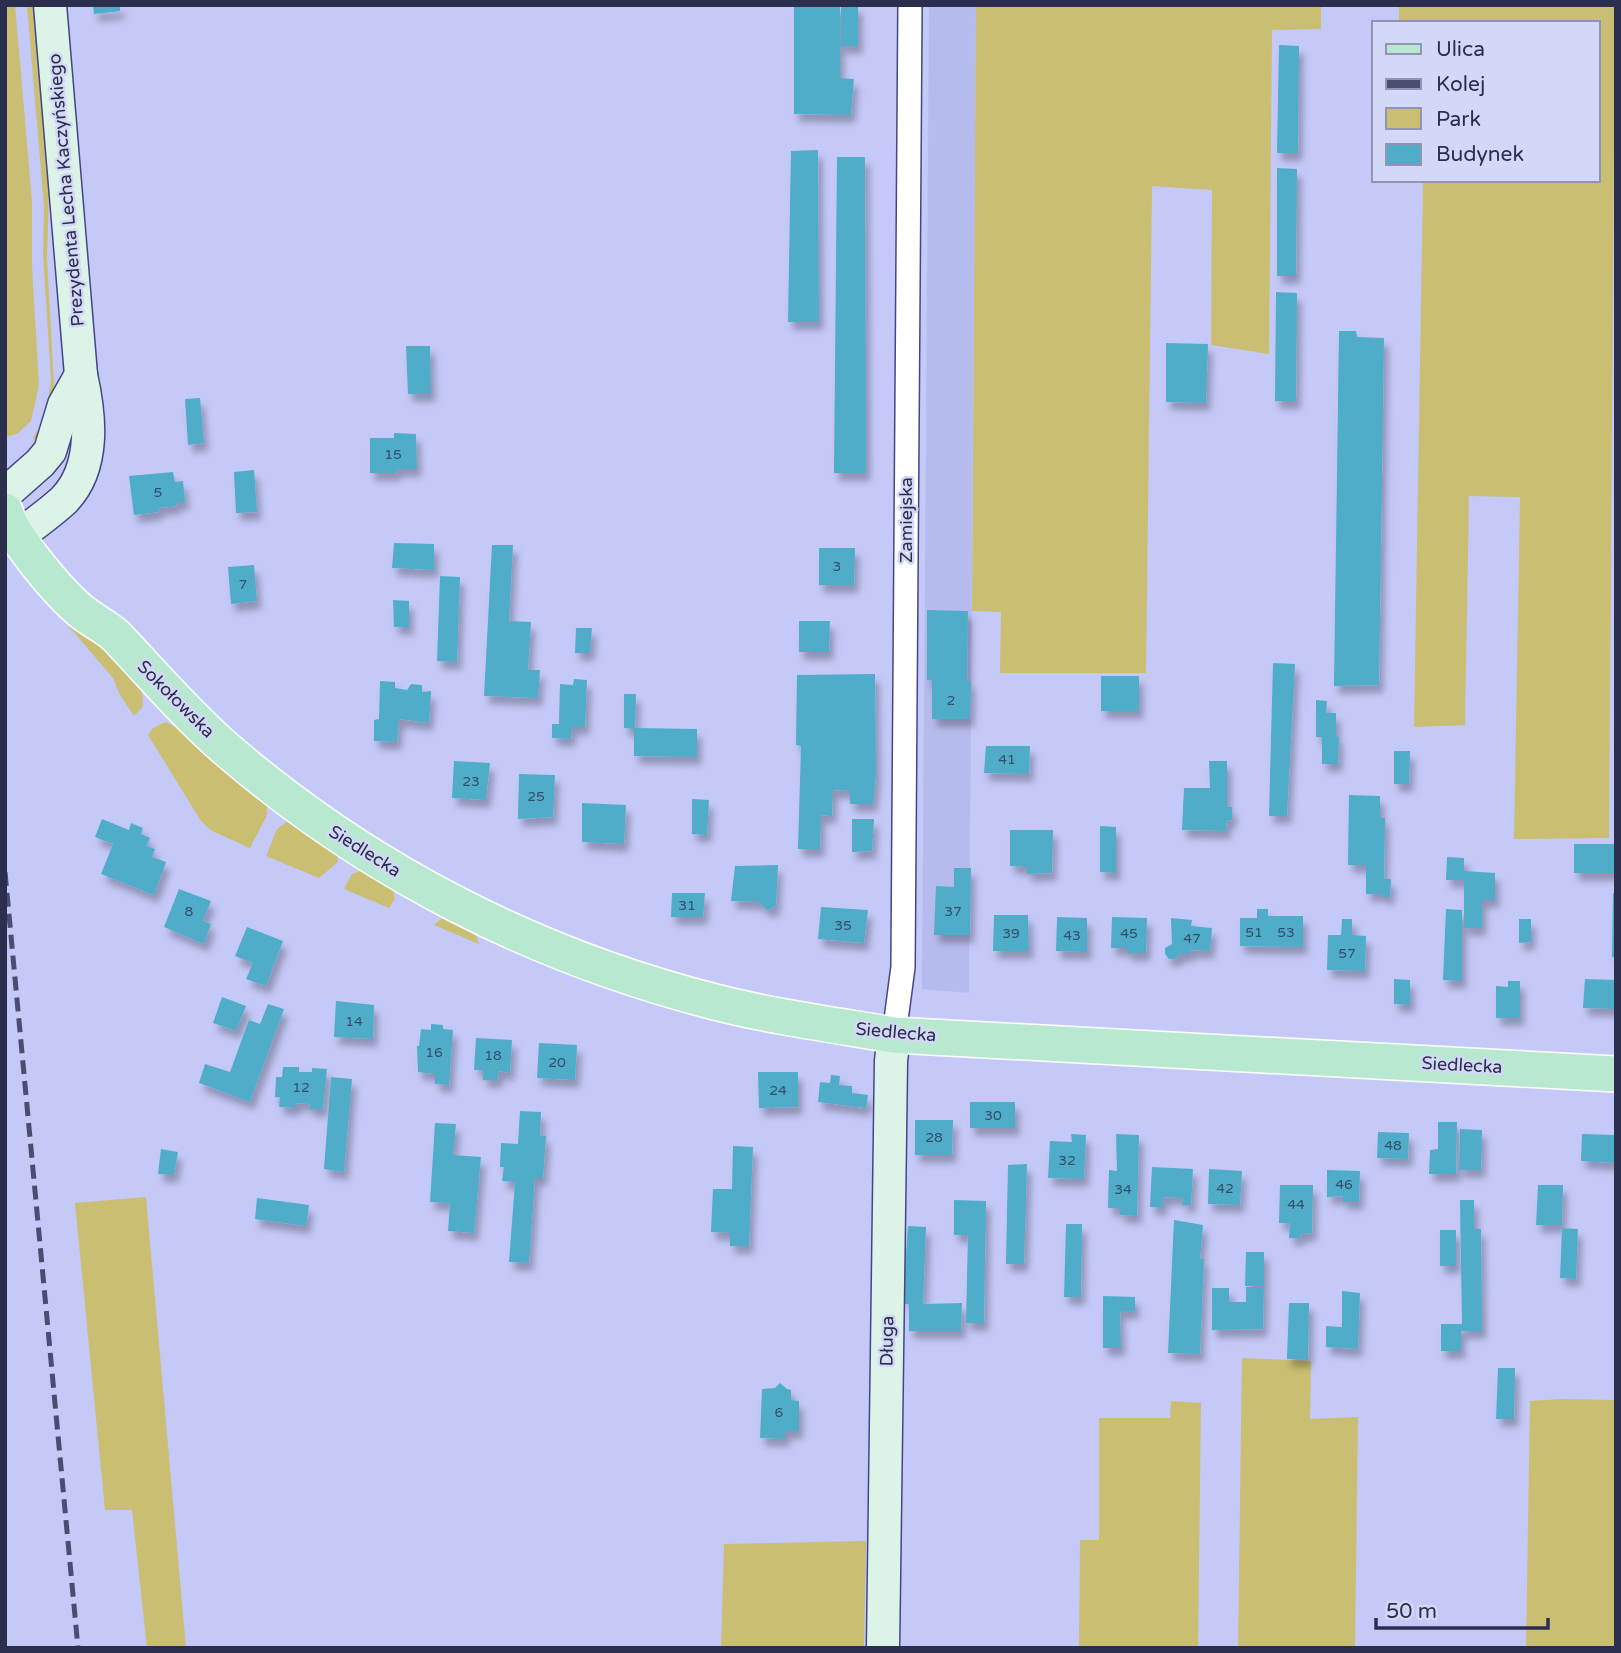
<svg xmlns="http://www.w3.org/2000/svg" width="1621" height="1653" font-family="'Varela Round',sans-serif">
  <defs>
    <filter id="shadow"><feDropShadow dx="4.5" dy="8" stdDeviation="3.5" flood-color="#0004"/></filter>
  </defs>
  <rect width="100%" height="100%" fill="#c5c9f8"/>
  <polygon fill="#b6bbed" points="929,5 976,5 969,993 922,989"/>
  <g fill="#c9be71">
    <polygon points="5,5 15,5 32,201 32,266 39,385 31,421 17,434 5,437"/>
    <polygon points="27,5 37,5 50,159 47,258 54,384 53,393 37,443 33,438 45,418 51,380 43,254 44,207"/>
    <polygon points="976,5 1321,5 1321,29 1272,30 1269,354 1211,345 1212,190 1152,186 1146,673 1000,673 1001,612 972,611"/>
    <polygon points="1399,5 1615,5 1609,838 1514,839 1520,497 1469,496 1465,725 1414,727 1423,180 1598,180 1598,23 1399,23"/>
    <polygon points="63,604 142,692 143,706 134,716 120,695 113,678 60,616"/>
    <polygon points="166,722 179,729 267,806 267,815 250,848 212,831 201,821 148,735 153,728"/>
    <polygon points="288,821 336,852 338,862 319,878 266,856 277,829"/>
    <polygon points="363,870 392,887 395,899 389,908 344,889 352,874"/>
    <polygon points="448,918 475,932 479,944 434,925 441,919"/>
    <polygon points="146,1197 186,1648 147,1648 132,1510 105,1510 75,1203"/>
    <polygon points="1242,1358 1311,1361 1310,1419 1358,1417 1355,1648 1238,1648"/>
    <polygon points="1561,1399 1616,1400 1616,1648 1526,1648 1530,1401"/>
    <polygon points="1171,1401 1201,1403 1198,1648 1079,1648 1080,1540 1099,1540 1099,1418 1170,1418"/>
    <polygon points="866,1541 864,1648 721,1648 724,1544"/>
  </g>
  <g fill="#4fadca" filter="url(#shadow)">
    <polygon points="93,5 120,5 120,11 94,14"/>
    <polygon points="794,5 840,5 840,78 854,79 851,115 794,114"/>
    <rect x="841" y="5" width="17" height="41"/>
    <polygon points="1279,45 1299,46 1298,153 1277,153"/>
    <polygon points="818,150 819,322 788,322 791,151"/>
    <polygon points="837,157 865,157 866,473 834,473"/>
    <polygon points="1277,168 1297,169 1296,276 1277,276"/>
    <polygon points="1276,292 1297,293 1296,401 1275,401"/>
    <polygon points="1339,331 1356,331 1357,337 1384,338 1379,685 1334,686"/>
    <polygon points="1166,343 1208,344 1206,403 1166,402"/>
    <polygon points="406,346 430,346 431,394 408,394"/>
    <polygon points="200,398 204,443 188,445 185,399"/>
    <polygon points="394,433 416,434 417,469 397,469 396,473 370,473 370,438 394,438"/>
    <polygon points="254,470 257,512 236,513 234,472"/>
    <polygon points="173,472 175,482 183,481 185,502 177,502 176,506 159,508 158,512 134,515 129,476"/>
    <polygon points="394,543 434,544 434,570 392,568"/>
    <polygon points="492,545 513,545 509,621 531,622 528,670 540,670 538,698 484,696"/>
    <polygon points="819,548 855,548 854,585 819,585"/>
    <polygon points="254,565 257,601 231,604 228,567"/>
    <polygon points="440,576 460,577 457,662 437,661"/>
    <polygon points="393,600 409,601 409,627 394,627"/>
    <polygon points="927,610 968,611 967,681 971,681 970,719 932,719 932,680 927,680"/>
    <polygon points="799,621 830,621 829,652 799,652"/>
    <polygon points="576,628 592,628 590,653 575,653"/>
    <polygon points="1273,663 1295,664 1287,816 1269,816"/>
    <polygon points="875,674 876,776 873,804 850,804 850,791 833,790 832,816 821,815 820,849 798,849 801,746 796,745 797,675"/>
    <rect x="1101" y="676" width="38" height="35"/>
    <polygon points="574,679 587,680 585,727 572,727 571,739 552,738 552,724 559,724 560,684 573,685"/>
    <polygon points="380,681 395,682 395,688 407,690 411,684 422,685 422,692 431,691 429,723 399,719 397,742 374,741 374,720 379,719"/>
    <polygon points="624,694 636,694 635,728 697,729 697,757 634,756 634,729 624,728"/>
    <polygon points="1316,700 1327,701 1326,713 1336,713 1336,737 1339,737 1338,764 1322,764 1322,737 1316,737"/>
    <polygon points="986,746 1030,746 1029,774 984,773"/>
    <polygon points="1394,751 1410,751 1409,784 1394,784"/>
    <polygon points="454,761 490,763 486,800 452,798"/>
    <polygon points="1209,761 1227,761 1227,807 1232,807 1232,820 1226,821 1227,831 1182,830 1184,788 1210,788"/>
    <polygon points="519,774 555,775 553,817 518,819"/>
    <polygon points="1349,795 1380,796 1380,818 1385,818 1384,879 1391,879 1390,897 1383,897 1383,894 1366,894 1366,865 1348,865"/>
    <polygon points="692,799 709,800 707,835 692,834"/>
    <polygon points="582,803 626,805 624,844 582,842"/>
    <polygon points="102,819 129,830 131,823 143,828 141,834 150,838 146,846 155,849 152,857 166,862 154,895 101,874 113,844 95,837"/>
    <polygon points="852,819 874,819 872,851 852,852"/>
    <polygon points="1100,826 1116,827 1116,873 1100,872"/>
    <polygon points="1010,830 1053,830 1052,873 1027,874 1027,867 1010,866"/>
    <rect x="1574" y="844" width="42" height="29"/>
    <polygon points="1447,857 1464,858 1464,871 1495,873 1495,900 1482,900 1482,928 1464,928 1464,880 1446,880"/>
    <polygon points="778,865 776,905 773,908 767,910 759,902 731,901 735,866"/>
    <polygon points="954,868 971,868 970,935 934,935 936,886 954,887"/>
    <polygon points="179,889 211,901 203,921 211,924 204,944 164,927"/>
    <polygon points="672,893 705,893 703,917 671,917"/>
    <polygon points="1613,893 1616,893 1616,957 1612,957"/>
    <polygon points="821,907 868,910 864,943 818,939"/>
    <polygon points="1257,909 1268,909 1268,916 1303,916 1303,947 1240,946 1240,918 1257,918"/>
    <polygon points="1446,909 1462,910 1462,981 1443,980"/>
    <polygon points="994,915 1028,915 1029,951 993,951"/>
    <polygon points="1057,917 1087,918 1087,952 1056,951"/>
    <polygon points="1112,917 1147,918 1146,953 1127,953 1127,948 1111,948"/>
    <polygon points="1171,918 1192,920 1191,926 1212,928 1210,951 1190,950 1190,954 1180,954 1175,959 1169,959 1165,954 1165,948 1172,944"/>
    <polygon points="1342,919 1352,919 1352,935 1366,936 1365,971 1327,970 1328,935 1341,935"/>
    <polygon points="1519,919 1531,919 1531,942 1519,943"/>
    <polygon points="247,927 283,941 266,986 246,979 253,963 235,956"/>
    <polygon points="1394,979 1410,980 1410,1005 1394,1004"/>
    <polygon points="1585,979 1616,980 1616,1009 1583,1008"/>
    <polygon points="1508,981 1520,981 1520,1018 1496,1018 1496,986 1508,987"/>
    <polygon points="222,997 246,1006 236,1031 213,1023"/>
    <polygon points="336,1001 374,1005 373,1039 334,1037"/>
    <polygon points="268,1004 284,1009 250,1102 199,1083 205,1064 230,1072 249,1020 260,1024"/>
    <polygon points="431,1024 443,1025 443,1029 453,1030 449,1085 435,1084 435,1074 418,1072 417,1046 419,1046 421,1029 431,1030"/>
    <polygon points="476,1038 512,1040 510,1073 499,1071 498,1080 483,1080 483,1070 474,1070"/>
    <polygon points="539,1043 577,1045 575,1080 537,1078"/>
    <polygon points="283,1067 299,1067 299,1072 312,1072 312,1068 327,1069 323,1109 309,1109 310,1104 296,1103 296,1108 279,1107 280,1097 275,1097 276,1077 282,1077"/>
    <polygon points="758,1072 798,1072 798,1107 759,1108"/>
    <polygon points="831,1075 840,1076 839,1085 852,1086 852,1093 868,1095 866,1108 818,1102 820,1082 830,1083"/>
    <polygon points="331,1077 352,1079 344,1172 324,1169"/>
    <rect x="970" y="1102" width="45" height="26"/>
    <polygon points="520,1111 541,1112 540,1136 546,1136 543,1178 535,1178 529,1263 509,1262 515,1182 502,1181 504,1167 500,1167 501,1143 518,1144"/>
    <polygon points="915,1120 953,1120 952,1155 915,1155"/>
    <polygon points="1438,1122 1457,1122 1456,1174 1429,1174 1430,1150 1438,1149"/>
    <polygon points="435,1123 456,1124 453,1155 481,1157 474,1233 448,1231 450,1203 430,1202"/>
    <polygon points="1460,1129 1482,1130 1481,1170 1459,1170"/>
    <polygon points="1378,1132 1409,1133 1408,1159 1377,1158"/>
    <polygon points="1071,1134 1086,1135 1084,1179 1048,1178 1050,1141 1072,1142"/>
    <polygon points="1116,1134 1139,1135 1137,1216 1120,1215 1120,1208 1108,1208 1109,1170 1117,1171"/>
    <polygon points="1582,1134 1616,1135 1616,1163 1581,1161"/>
    <polygon points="733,1146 753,1147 749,1246 730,1246 730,1233 711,1232 713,1189 732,1189"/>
    <polygon points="161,1149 178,1152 174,1175 158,1174"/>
    <polygon points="1027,1164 1024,1264 1006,1264 1008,1165"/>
    <polygon points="1152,1167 1193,1169 1191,1205 1182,1205 1183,1198 1163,1197 1163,1208 1150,1207"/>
    <polygon points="1209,1169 1242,1171 1240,1205 1208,1204"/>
    <polygon points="1327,1170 1360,1171 1359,1202 1343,1202 1343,1196 1327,1197"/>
    <polygon points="1280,1185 1313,1185 1312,1233 1301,1234 1300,1238 1289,1238 1290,1223 1279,1223"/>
    <polygon points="1538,1185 1563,1185 1562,1225 1536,1225"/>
    <polygon points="257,1198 309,1205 306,1226 255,1219"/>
    <polygon points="954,1200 986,1201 984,1323 966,1323 968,1235 954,1235"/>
    <polygon points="1460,1200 1474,1200 1474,1229 1481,1229 1482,1331 1461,1331 1461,1351 1441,1351 1441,1324 1462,1324"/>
    <polygon points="1174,1220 1203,1225 1200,1259 1204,1259 1200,1354 1168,1353"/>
    <polygon points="1066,1224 1082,1224 1081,1297 1064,1297"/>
    <polygon points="908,1226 926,1227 923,1304 962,1303 961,1331 909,1331 909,1304 905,1304 904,1282"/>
    <polygon points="1562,1228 1578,1229 1576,1279 1560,1278"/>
    <rect x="1440" y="1230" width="16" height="36"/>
    <polygon points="1246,1252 1264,1252 1264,1286 1245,1286"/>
    <polygon points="1246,1287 1264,1287 1263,1329 1212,1330 1212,1288 1229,1288 1229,1302 1246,1302"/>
    <polygon points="1342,1291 1360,1293 1358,1349 1326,1347 1326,1326 1342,1327"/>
    <polygon points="1103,1296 1135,1297 1135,1311 1120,1311 1121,1348 1103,1348"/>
    <polygon points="1289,1303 1309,1303 1308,1359 1287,1359"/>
    <polygon points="1498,1368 1515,1368 1514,1419 1496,1419"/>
    <polygon points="780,1383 787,1389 791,1390 791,1400 799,1401 799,1431 785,1431 785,1439 760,1438 762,1389 775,1388"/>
  </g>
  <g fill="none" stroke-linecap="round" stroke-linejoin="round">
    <g stroke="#454588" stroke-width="26">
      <polyline id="street" points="894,1035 903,967 910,5"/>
    </g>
    <g stroke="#454588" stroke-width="35">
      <g id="secondary">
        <polyline points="5,494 40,463 50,451 64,405 81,375"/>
        <path d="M 17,537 C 33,525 50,513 64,500 C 96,467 90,415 81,375 L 50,5"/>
        <polyline points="883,1648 891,1061 894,1035"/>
      </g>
    </g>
    <g stroke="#fff" stroke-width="38">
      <path id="primary" d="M 5,511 C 12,538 60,594 82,612 C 93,621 107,627 117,637 C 153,675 186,714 225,748 C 366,870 534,956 715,1002 C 774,1017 834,1025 894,1035 L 1616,1074"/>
    </g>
    <use href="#street" stroke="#fff" stroke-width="23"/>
    <use href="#secondary" stroke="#dbf4e7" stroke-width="32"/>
    <use href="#primary" stroke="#b8e9d0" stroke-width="35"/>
    <polyline stroke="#4a4d6f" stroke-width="5" stroke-dasharray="14 7" stroke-linecap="butt" points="5,872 78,1648"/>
  </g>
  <g text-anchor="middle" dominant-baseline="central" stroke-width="5" stroke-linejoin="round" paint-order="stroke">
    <g font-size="14" fill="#354e6c">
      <text x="393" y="454">15</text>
      <text x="158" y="492">5</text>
      <text x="837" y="566">3</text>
      <text x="243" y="584">7</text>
      <text x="951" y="700">2</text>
      <text x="1007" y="759">41</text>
      <text x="471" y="781">23</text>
      <text x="536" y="796">25</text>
      <text x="687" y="905">31</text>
      <text x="189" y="911">8</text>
      <text x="953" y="911">37</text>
      <text x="843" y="925">35</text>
      <text x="1254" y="932">51</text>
      <text x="1286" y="932">53</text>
      <text x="1011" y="933">39</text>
      <text x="1129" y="933">45</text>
      <text x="1072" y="935">43</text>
      <text x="1192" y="938">47</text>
      <text x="1347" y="953">57</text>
      <text x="354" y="1021">14</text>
      <text x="434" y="1052">16</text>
      <text x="493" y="1055">18</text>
      <text x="557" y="1062">20</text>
      <text x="301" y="1087">12</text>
      <text x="778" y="1090">24</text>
      <text x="993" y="1115">30</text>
      <text x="934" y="1137">28</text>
      <text x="1393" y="1145">48</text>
      <text x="1067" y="1160">32</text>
      <text x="1344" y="1184">46</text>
      <text x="1225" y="1188">42</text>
      <text x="1123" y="1189">34</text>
      <text x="1296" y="1204">44</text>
      <text x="779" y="1412">6</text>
    </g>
    <g font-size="18" fill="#2c2e4d" stroke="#d4d8f7">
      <text transform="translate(66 190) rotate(-95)">Prezydenta Lecha Kaczyńskiego</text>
      <text transform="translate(906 520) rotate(-90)">Zamiejska</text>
      <text transform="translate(176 699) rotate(45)">Sokołowska</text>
      <text transform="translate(365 851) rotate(32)">Siedlecka</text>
      <text transform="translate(896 1032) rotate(5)">Siedlecka</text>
      <text transform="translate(1462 1065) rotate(3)">Siedlecka</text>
      <text transform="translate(887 1341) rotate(-89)">Długa</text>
    </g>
  </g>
  <rect width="1621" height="1653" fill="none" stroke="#2c2e4d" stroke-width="14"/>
  <rect x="1372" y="21" width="228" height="161" fill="#d4d8f7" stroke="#9194b3" stroke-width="2"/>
  <rect x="1386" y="44" width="35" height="10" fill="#b8e9d0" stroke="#9194b3" stroke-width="2"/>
  <text x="1436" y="56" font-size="21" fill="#2c2e4d">Ulica</text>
  <rect x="1386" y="79" width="35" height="10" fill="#4a4d6f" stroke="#9194b3" stroke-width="2"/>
  <text x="1436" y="91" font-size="21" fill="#2c2e4d">Kolej</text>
  <rect x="1386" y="108" width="35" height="21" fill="#c9be71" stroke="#9194b3" stroke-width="2"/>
  <text x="1436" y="126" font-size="21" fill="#2c2e4d">Park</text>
  <rect x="1386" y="144" width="35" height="21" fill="#4fadca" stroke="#9194b3" stroke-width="2"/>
  <text x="1436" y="161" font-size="21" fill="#2c2e4d">Budynek</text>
  <path d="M1376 1618v10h172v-10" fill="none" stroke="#2c2e4d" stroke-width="3.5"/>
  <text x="1386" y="1618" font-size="21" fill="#2c2e4d" stroke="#d4d8f7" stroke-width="5" paint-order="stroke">50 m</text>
</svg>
